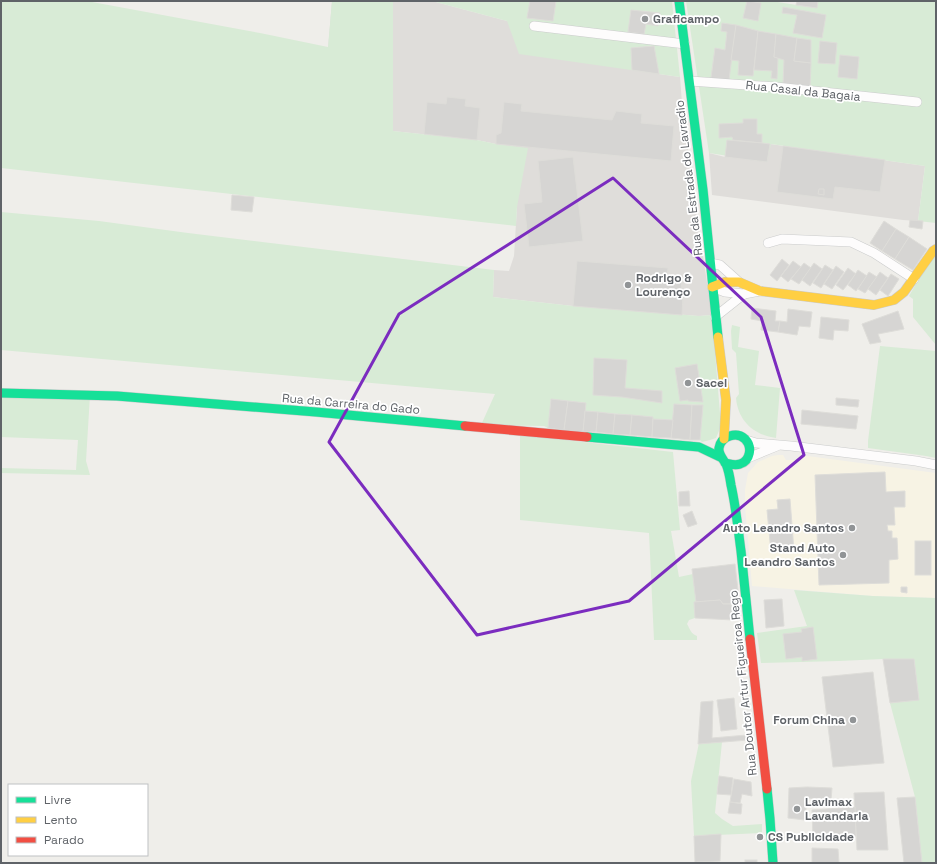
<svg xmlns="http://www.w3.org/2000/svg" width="937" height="864" font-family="'Space Grotesk',sans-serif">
  <rect width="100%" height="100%" fill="#efeeea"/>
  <polygon fill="#f7f3e4" points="778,455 783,455 786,460 796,460 800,455 936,473 936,598 873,596 752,586 745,506 745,490 748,473 758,462 772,456"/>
  <g fill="#dfddda">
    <polygon points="332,1 432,1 507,21 659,74 680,77 682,103 696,211 712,315 699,316 573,306 493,297 494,270 509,271 514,256 517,207 496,144 477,140 327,124 325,85"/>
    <polygon points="770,144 925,166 918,221 903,220 712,195 709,153 725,157"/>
  </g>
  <g fill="#d8ebd6">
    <polygon points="1,1 70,1 92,2 260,33 328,47 332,1 393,1 393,131 477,140 496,144 528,148 517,207 516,226 1,168"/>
    <polygon points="432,1 672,1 680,77 519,54 507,21"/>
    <polygon points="686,1 771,1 816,8 818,1 936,1 936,223 918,221 925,166 771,144 767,162 709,153"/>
    <polygon points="1,212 99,221 188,233 494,270 493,297 573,306 699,316 712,315 721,426 716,438 710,440 702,442 700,440 702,405 674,404 673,420 653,419 653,417 585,411 585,403 551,399 548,428 544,426 481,425 495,394 1,350"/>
    <polygon points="936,249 936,345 913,317 913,299 909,296"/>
    <path d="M 732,325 L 740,327 L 738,347 L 759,351 L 755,385 L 780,388 L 776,438 C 754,435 738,421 736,398 L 739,394 L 736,353 L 732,349 L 731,331 Z"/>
    <polygon points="880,346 936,351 936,458 926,456 868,448 868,441"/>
    <polygon points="1,393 90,395 86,461 90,475 1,473 1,468 76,470 78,440 1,437"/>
    <path d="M 520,435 L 673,452 L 680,530 L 671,531 L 679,577 L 693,574 L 696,602 L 695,618 L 689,620 L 687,624 C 690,629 691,634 697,636 L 697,640 L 654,640 L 649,533 L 520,520 Z"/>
    <polygon points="794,590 873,596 936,598 936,863 922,863 915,797 890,703 919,699 914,659 883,659 839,661 761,663 757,633 807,626"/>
    <polygon points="722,742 715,813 722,819 733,826 762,824 762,833 694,836 691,781 699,743"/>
  </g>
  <g fill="#d6d5d3" stroke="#deddd9">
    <polygon points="530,1 556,1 553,21 527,18"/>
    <polygon points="747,1 761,3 758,21 743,18"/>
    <polygon points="797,1 818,1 817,8 796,5"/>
    <polygon points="783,7 826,15 822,38 793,33 797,15 782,13"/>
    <polygon points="631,10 660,13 658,26 646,24 644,34 628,32"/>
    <polygon points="722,23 736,25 729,80 711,78 715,48 725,50 727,32 721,31"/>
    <polygon points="736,25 758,31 753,76 738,75 739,61 731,60"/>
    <polygon points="758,31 776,34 774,57 778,58 777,79 771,78 772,71 754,70"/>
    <polygon points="776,34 797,38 794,61 811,63 810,88 783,85 784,60 774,57"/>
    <polygon points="797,38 811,40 811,63 794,61"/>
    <polygon points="820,41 837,43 835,64 818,63"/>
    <polygon points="654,46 659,74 632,70 631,48"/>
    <polygon points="840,55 859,57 857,79 838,77"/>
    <polygon points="447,97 466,99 465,106 480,108 477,140 424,134 427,102 446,104"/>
    <polygon points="504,102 522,104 521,111 612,120 616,111 642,114 641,123 674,126 671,161 496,144 496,135 501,133"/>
    <polygon points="743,119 757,119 757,134 762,134 762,143 733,140 732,137 719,138 719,124 743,123"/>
    <polygon points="727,140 762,143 770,144 767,162 725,157"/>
    <polygon points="783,146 885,160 880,192 835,187 833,199 777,192"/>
    <polygon points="573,157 583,241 529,247 524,204 542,202 538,161"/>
    <polygon points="819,189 824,189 824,195 818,194"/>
    <polygon points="232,195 254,197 252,212 231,210"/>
    <polygon points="910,220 923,221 922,229 909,227"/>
    <polygon points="884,221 896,229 882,251 870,243"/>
    <polygon points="896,229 909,237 895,259 882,251"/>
    <polygon points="909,237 927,249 913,270 895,259"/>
    <polygon points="782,259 789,265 777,281 770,275"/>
    <polygon points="577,261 668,268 667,276 682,277 681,294 683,294 682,315 573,306"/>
    <polygon points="793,261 801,267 788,282 781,276"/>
    <polygon points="804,263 811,268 799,284 791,279"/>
    <polygon points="814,263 822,269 810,286 802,280"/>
    <polygon points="825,265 833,270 821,288 813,283"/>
    <polygon points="836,266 844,272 832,289 824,284"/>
    <polygon points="848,268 856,274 843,290 836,285"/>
    <polygon points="858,270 867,276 856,291 848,285"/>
    <polygon points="869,272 877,277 865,293 858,289"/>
    <polygon points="880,272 888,278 876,295 868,289"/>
    <polygon points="891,274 899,279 888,296 880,290"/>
    <polygon points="752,308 776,311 775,321 780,321 778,332 761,330 762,321 751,319"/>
    <polygon points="788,309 812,312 810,327 799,326 797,335 778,332 780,321 787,322"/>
    <polygon points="898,311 904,329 878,334 881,342 870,344 862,324"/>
    <polygon points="821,317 849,320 848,331 834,330 833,340 819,338"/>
    <polygon points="594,358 627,360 625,388 662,391 662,403 622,397 593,395"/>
    <polygon points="697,364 703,402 688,401 688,400 680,401 675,368"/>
    <polygon points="836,398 859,400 858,407 836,405"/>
    <polygon points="551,399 568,401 564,430 548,428"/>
    <polygon points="568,401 586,403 583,432 564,430"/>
    <polygon points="674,404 692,405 690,440 671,438"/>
    <polygon points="692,405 703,405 700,440 690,440"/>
    <polygon points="802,410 858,416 856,429 801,424"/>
    <polygon points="585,411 598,412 596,432 583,432"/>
    <polygon points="598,412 615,414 613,434 596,432"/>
    <polygon points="615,414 632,415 630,435 613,434"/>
    <polygon points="632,415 653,417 652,437 630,435"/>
    <polygon points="653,419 673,420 671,438 652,437"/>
    <polygon points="885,472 886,492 905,491 905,507 894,507 895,525 887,525 888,531 892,531 892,538 897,538 898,559 889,560 889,583 819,585 815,475"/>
    <polygon points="689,491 690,506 679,506 679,492"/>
    <polygon points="790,499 794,551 771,552 767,510 778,509 777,500"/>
    <polygon points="692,511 697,524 688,527 683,515"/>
    <rect x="915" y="541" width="16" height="34"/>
    <polygon points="735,564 740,607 731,604 723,604 720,600 696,602 692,569"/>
    <polygon points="901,587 907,587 907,593 901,592"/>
    <polygon points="782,599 784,626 766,628 764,600"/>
    <polygon points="720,600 723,604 731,604 733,620 695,618 694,602"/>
    <polygon points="813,627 817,659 802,661 802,657 786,659 783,634 802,632 801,629"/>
    <polygon points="883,659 914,659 919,700 890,703"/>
    <polygon points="873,672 884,763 833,767 822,677"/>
    <polygon points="734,698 737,729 721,731 717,700"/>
    <polygon points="713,701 712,738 747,735 748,740 698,744 701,702"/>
    <polygon points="719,776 733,778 731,795 717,794"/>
    <polygon points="734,779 751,782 752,796 742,794 740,803 730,802"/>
    <polygon points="807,787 832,788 831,800 807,798 805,820 788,818 789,788"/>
    <polygon points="884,792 888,850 857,850 854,793"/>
    <polygon points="915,797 922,863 904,863 897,798"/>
    <polygon points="730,802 742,804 741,814 728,813"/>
    <polygon points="855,807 856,836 813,838 812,810"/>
    <polygon points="721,834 720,861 695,862 694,836"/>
    <polygon points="812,848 838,849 839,863 812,863"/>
    <rect x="745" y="860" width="12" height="3"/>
  </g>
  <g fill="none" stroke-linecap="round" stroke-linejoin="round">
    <g stroke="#cbcccc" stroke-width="10">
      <g id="street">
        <polyline points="534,26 685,44"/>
        <polyline points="690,81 776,87 917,102"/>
        <polyline points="768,243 782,239 851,242 874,253 914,279"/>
        <polyline points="710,263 720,265 739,282"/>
        <polyline points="712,287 725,292 744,294 760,291"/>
        <polyline points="715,317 744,294"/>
        <polyline points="746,440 756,443 791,446 916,461 936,465"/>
        <polyline points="748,458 777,446"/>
      </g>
    </g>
    <g stroke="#cacacb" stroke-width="10">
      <g id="fast">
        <polyline points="679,1 703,190 718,337"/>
        <polyline points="1,393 117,396 316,412 465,426"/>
        <polyline points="587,437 699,447 720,457"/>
        <path d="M 725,463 C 730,464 735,466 740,464 C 750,461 753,447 745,439 C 737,431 721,436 719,448 C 718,454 723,459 726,464 C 729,471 730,478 731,485 C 736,507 738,529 741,551 C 744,580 747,610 750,639"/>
        <polyline points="767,789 770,819 773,863"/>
      </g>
    </g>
    <g stroke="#cacacb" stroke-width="10">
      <g id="slow">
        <polyline points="712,287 725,282 739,282 760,291 874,305 894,300 904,292 933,251 936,249"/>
        <polyline points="718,337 726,400 724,439"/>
      </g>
    </g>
    <g stroke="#cacacb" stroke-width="10">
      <g id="jam">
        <polyline points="465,426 587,437"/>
        <polyline points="750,639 767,789"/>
      </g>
    </g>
    <use href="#street" stroke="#fdfcfc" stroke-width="9"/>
    <use href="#fast" stroke="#16e098" stroke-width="9"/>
    <use href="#slow" stroke="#ffcf43" stroke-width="9"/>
    <use href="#jam" stroke="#f24e42" stroke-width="9"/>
  </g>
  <path fill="none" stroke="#7b2cbf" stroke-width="3" stroke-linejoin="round" d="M 613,178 L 761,317 L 804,455 L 629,601 L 477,635 L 329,442 L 399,314 Z"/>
  <g fill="#919496" stroke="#fff" stroke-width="1.5">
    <circle cx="645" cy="19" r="4"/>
    <circle cx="628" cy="285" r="4"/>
    <circle cx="688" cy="383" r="4"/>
    <circle cx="852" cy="528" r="4"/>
    <circle cx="843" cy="555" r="4"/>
    <circle cx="853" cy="720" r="4"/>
    <circle cx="797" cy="809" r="4"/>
    <circle cx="760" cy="837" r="4"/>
  </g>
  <g text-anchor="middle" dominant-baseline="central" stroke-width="3.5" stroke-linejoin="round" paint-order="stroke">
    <g font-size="12" font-weight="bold" fill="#5f6368" stroke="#fff" text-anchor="start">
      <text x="653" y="19">Graficampo</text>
      <text x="636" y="278">Rodrigo &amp;<tspan x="636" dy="14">Lourenço</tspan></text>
      <text x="696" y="383">Sacel</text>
      <text x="844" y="528" text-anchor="end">Auto Leandro Santos</text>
      <text x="835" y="548" text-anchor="end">Stand Auto<tspan x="835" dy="14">Leandro Santos</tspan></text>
      <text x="845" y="720" text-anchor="end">Forum China</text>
      <text x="805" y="802">Lavimax<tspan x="805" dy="14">Lavandaria</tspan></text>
      <text x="768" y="837">CS Publicidade</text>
    </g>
    <g font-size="12" fill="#5f6368" stroke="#fff">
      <text transform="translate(803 91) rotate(6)">Rua Casal da Bagaia</text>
      <text transform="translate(689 178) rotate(-97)">Rua da Estrada do Lavradio</text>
      <text transform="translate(351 404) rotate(5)">Rua da Carreira do Gado</text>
      <text transform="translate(743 683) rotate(-96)">Rua Doutor Artur Figueiroa Rego</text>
    </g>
  </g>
  <rect width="937" height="864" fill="none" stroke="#5f6368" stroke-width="4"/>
  <rect x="8" y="784" width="140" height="72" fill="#ffffff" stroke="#bfc1c3"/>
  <rect x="16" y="797" width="20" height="6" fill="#16e098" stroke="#bfc1c3"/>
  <text x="44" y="804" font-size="12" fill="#5f6368">Livre</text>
  <rect x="16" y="817" width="20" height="6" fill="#ffcf43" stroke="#bfc1c3"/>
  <text x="44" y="824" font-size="12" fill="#5f6368">Lento</text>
  <rect x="16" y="837" width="20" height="6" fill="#f24e42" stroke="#bfc1c3"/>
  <text x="44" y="844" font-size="12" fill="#5f6368">Parado</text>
</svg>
